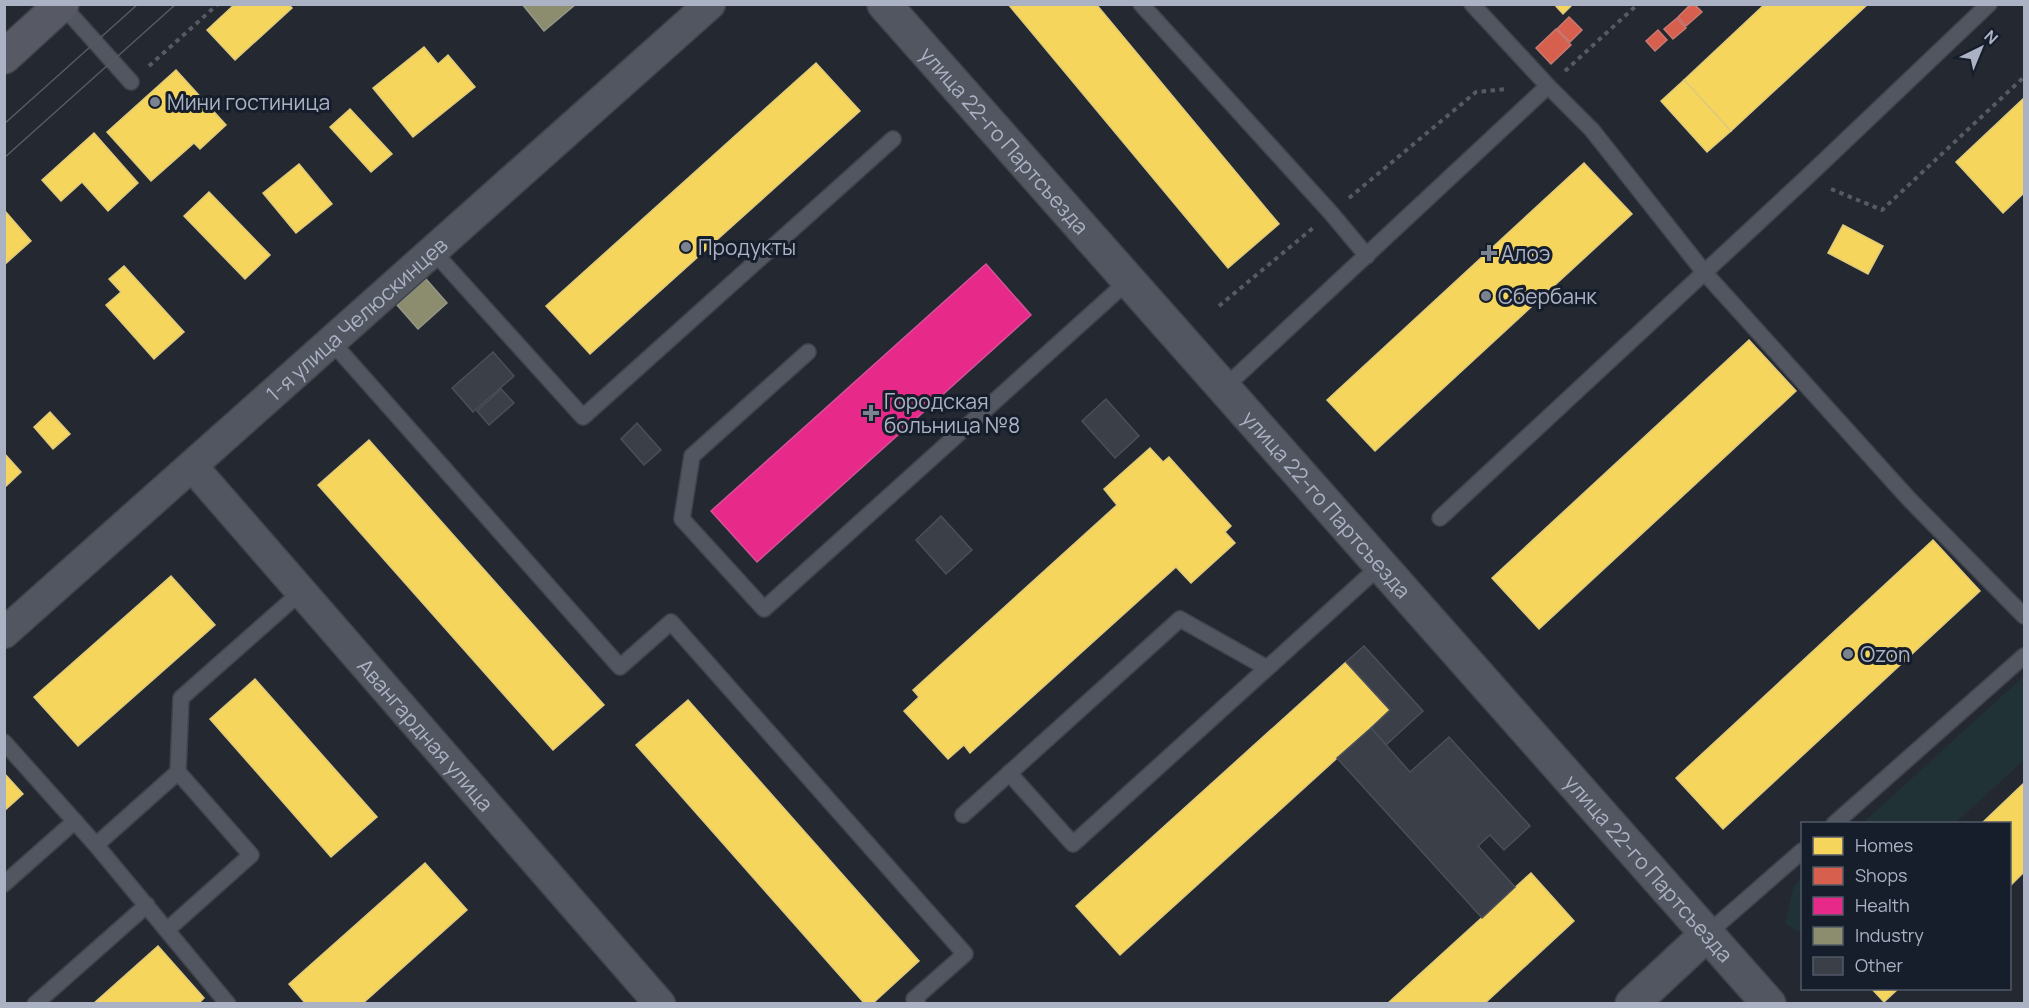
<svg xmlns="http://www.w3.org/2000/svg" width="2029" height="1008" font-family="Manrope,sans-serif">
  <rect width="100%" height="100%" fill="#242830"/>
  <g fill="#213236">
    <polygon points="2024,676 2024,760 1955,823 1863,823"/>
    <polygon points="1802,878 1802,934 1785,923 1794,886"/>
  </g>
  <g fill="#f6d55c" stroke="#dfca7b" stroke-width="1.5">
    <polygon points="235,4 288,4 292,8 235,60 207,30"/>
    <polygon points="1008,4 1096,4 1279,224 1228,268"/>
    <polygon points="1554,4 1573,4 1563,14"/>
    <polygon points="1765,4 1868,4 1731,131 1684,80"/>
    <polygon points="424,47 438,64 448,55 475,87 413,137 373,88"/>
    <polygon points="816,63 860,111 590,354 546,306"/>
    <polygon points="176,70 226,125 200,149 194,143 151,181 107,132"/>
    <polygon points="1684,80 1731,131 1707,152 1661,101"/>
    <polygon points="2024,98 2024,193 2003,213 1956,162"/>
    <polygon points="350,109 392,154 371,172 330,127"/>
    <polygon points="94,133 138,183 108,211 82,182 61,201 42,180"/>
    <polygon points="1584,163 1632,214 1375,451 1327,400"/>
    <polygon points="299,164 332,204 296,233 263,193"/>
    <polygon points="209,192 270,255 245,279 184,216"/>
    <polygon points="5,211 31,241 4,265 4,211"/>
    <polygon points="1843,225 1883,246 1868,274 1828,253"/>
    <polygon points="124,266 184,332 154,359 106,305 121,292 109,279"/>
    <polygon points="1749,340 1796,391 1539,629 1492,578"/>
    <polygon points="50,412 70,434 53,449 34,427"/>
    <polygon points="369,440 604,705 553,750 318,485"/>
    <polygon points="1150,448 1163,462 1169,457 1231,526 1225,532 1235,543 1191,583 1176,567 970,753 964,745 948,759 904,711 919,697 913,690 1117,505 1104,489"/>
    <polygon points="4,453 21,472 4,488"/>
    <polygon points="1933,540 1980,591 1723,829 1676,778"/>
    <polygon points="171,576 215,625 78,746 34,697"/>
    <polygon points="1346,662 1390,710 1120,955 1076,906"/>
    <polygon points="255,679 377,817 331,857 210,719"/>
    <polygon points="688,700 919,961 872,1004 865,1004 636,745"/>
    <polygon points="4,773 23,794 4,811"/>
    <polygon points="2024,783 2024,872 2010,886 2010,824 1981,824"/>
    <polygon points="425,863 467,910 362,1004 306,1004 289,984"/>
    <polygon points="1531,873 1574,921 1484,1004 1387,1004"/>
    <polygon points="158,946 204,998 198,1004 93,1004"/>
    <polygon points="1871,988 1899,988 1884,1002"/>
  </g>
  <g fill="#d6604d" stroke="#c97971" stroke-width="1.5">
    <polygon points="1691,4 1694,4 1702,12 1686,26 1678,17"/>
    <polygon points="1569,17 1582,30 1570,42 1557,29"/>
    <polygon points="1677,18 1686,28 1673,39 1664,29"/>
    <polygon points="1556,29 1571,45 1551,64 1536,48"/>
    <polygon points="1658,30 1667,40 1655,51 1646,41"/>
  </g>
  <polygon fill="#e7298a" stroke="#d5529b" stroke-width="1.5" points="986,264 1031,315 757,562 711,511"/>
  <g fill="#8c8c6e" stroke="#959788" stroke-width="1.5">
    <polygon points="522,4 576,4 544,31"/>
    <polygon points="426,279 447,303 418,329 397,305"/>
  </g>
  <g fill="#3b3f47" stroke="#4b4f59" stroke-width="1.5">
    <polygon points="493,352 514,376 473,412 452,388"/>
    <polygon points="501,389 514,403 489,425 477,411"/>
    <polygon points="1106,399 1139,436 1115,458 1082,421"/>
    <polygon points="637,423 661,450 644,465 621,439"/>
    <polygon points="941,516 972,550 946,574 916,540"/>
    <polygon points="1364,646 1423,711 1386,745 1371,728 1390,710 1346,662"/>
    <polygon points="1371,728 1410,772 1449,737 1530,826 1504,850 1490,835 1478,846 1515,887 1482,918 1337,758"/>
  </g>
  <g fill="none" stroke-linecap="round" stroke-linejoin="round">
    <g stroke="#40434a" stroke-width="18">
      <g id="service">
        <polyline points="1141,4 1331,213 1367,256"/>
        <polyline points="1472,4 1548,86 1592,130 1704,272 1909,499 2024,616"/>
        <polyline points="62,5 131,82"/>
        <polyline points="433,251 583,417 893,139"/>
        <polyline points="331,341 620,667 671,622 965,954 914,999 918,1004"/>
        <polyline points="808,352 692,456 682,519 764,609 1128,281"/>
        <polyline points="1224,388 1548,86"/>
        <polyline points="1440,518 1805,179 1989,4"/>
        <polyline points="4,742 96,845 228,1004"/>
        <polyline points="178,772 181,698 301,592"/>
        <polyline points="1009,773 1073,844 1381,565"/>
        <polyline points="963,815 1180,619 1267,668"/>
        <polyline points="1834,824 2024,656"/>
        <polyline points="96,845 178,772 251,855 167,930"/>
        <polyline points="4,884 75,821"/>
        <polyline points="1707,934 1802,851"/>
        <polyline points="35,1004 147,905"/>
      </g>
    </g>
    <g stroke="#40434a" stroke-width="33">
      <g id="minor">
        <path id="s1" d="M 192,466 L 660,1004"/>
        <path id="s2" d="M 4,633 L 710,4"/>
      </g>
    </g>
    <g stroke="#40434a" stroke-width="36">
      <g id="tertiary">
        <path id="s3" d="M 884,4 L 1769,1004"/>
        <polyline points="1632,1004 1707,934"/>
      </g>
    </g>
    <g stroke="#40434a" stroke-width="36">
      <polyline id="secondary" points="4,57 62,4"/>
    </g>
    <g stroke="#555b63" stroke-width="4" stroke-dasharray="4.5 4.5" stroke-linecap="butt">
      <polyline points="149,66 218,4"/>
      <polyline points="1565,71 1638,4"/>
      <polyline points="1831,189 1882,210 2024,77"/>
      <polyline points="1349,198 1476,92 1507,89"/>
      <polyline points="1219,306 1313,228"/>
    </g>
    <use href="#service" stroke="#525660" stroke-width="15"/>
    <use href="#minor" stroke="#525660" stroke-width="30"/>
    <use href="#tertiary" stroke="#525660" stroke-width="33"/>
    <use href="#secondary" stroke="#575a64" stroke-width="33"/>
    <g stroke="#565a62" stroke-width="1.5">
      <polyline points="4,124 138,4"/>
      <polyline points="4,158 176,4"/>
    </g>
  </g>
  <g fill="#7b8290" stroke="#171e2b" stroke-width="2">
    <circle cx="155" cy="102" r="6"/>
    <circle cx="686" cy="247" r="6"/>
    <path d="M1486 244h6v6h6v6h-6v6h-6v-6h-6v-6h6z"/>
    <circle cx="1486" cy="296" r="6"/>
    <path d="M868 404h6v6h6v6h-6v6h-6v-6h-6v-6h6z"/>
    <circle cx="1848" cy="654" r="6"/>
  </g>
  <g text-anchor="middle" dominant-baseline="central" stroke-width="6" stroke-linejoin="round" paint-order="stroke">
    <g font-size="21" fill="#aab2c4" stroke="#171e2b" text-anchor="start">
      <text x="167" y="102">Мини гостиница</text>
      <text x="698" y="247">Продукты</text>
      <text x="1501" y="253">Алоэ</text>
      <text x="1498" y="296">Сбербанк</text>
      <text x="884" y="401">Городская<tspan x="884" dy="24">больница №8</tspan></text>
      <text x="1860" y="654">Ozon</text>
    </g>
    <g font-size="21" fill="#aab2c4" stroke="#171e2b">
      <text stroke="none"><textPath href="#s3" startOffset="182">улица 22-го Партсъезда</textPath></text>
      <text stroke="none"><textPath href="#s2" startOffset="472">1-я улица Челюскинцев</textPath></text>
      <text stroke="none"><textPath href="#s3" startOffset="668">улица 22-го Партсъезда</textPath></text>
      <text stroke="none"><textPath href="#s1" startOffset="356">Авангардная улица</textPath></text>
      <text stroke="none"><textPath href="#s3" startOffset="1154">улица 22-го Партсъезда</textPath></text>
    </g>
  </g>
  <rect width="2029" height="1008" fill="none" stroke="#aab2c4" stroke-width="12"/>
  <rect x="1801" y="822" width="210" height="168" fill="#171e2b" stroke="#525968" stroke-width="1.5"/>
  <rect x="1813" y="837" width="30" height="18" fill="#f6d55c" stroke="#525968" stroke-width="1.5"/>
  <text x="1855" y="852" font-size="18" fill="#aab2c4">Homes</text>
  <rect x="1813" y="867" width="30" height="18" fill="#d6604d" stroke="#525968" stroke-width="1.5"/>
  <text x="1855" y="882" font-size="18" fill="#aab2c4">Shops</text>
  <rect x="1813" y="897" width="30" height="18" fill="#e7298a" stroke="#525968" stroke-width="1.5"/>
  <text x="1855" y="912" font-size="18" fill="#aab2c4">Health</text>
  <rect x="1813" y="927" width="30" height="18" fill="#8c8c6e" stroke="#525968" stroke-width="1.5"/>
  <text x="1855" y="942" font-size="18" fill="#aab2c4">Industry</text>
  <rect x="1813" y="957" width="30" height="18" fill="#3b3f47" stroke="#525968" stroke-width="1.5"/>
  <text x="1855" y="972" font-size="18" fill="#aab2c4">Other</text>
  <g transform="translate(1981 48) rotate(43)" stroke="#171e2b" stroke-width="4.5" paint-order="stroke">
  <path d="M0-4.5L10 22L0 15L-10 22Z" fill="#aab2c4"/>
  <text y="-9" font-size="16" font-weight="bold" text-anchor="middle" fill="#aab2c4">N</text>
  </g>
</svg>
